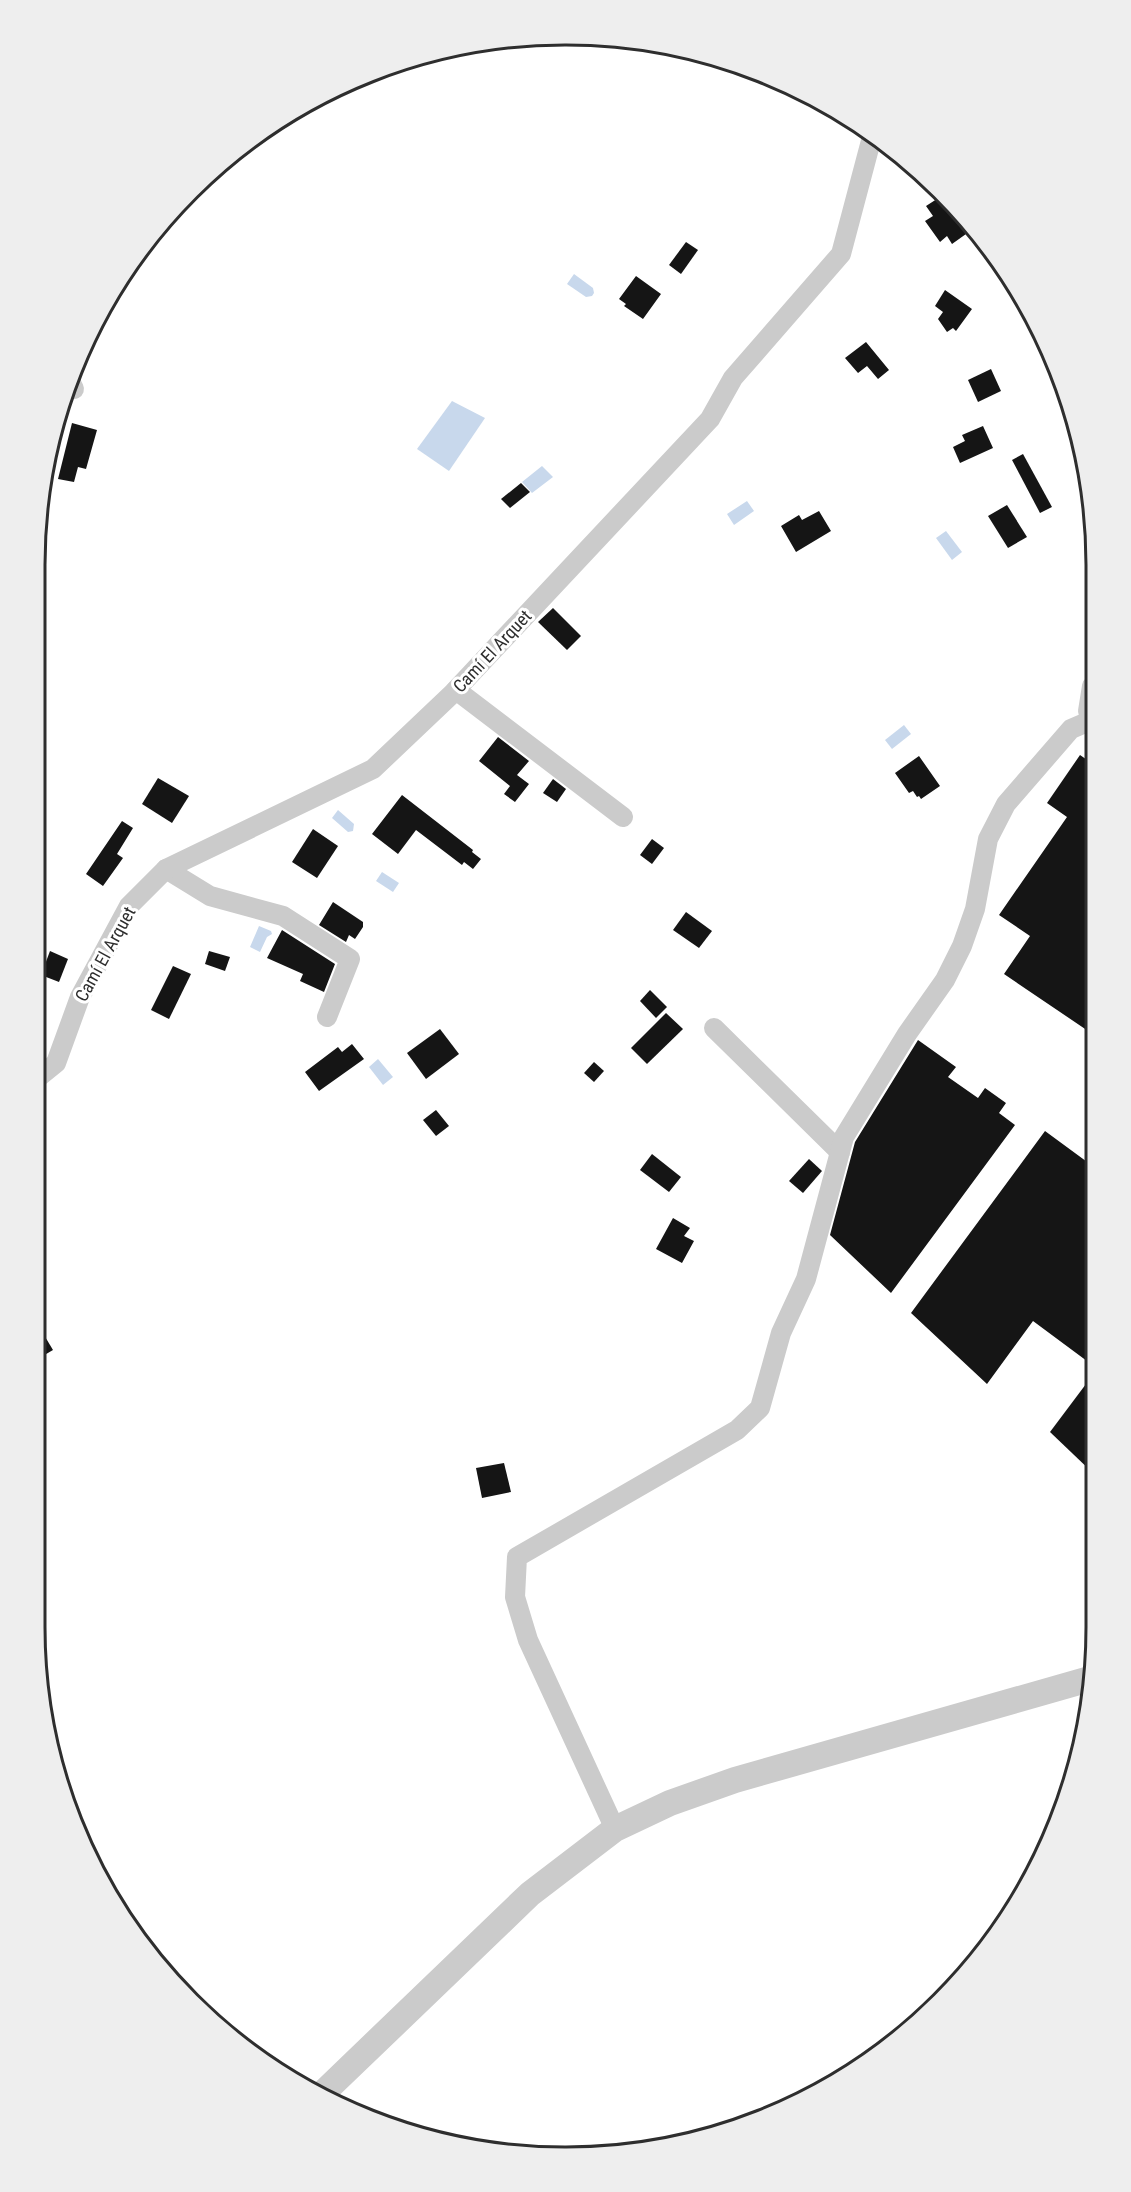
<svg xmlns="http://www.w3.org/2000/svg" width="1131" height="2192" font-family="'Roboto Condensed',sans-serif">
  <rect width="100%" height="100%" fill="#fff"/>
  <g fill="#c8d8ec">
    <polygon points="574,274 593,288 594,293 592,296 586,297 567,284"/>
    <polygon points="452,401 485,418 449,471 417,449"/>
    <polygon points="542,466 553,477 532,493 522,482"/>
    <polygon points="747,501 754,511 734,525 727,514"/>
    <polygon points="946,531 962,552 952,560 936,538"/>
    <polygon points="904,725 911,734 892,749 885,740"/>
    <polygon points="338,810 354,824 353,831 348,832 332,818"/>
    <polygon points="382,872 399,883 393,892 376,881"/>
    <polygon points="259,926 271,931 272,934 267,937 260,952 250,947"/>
    <polygon points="378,1059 393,1077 383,1085 369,1067"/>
  </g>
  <g fill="#151515">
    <polygon points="940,197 966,234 952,244 947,236 940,242 925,221 933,216 926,206"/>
    <polygon points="686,242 698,250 681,274 669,265"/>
    <polygon points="636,276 661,294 643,319 624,306 626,304 619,299"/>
    <polygon points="945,290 972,309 956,331 953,328 947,332 938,319 943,312 935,306"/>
    <polygon points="866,342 889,370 878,379 867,366 858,373 845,358"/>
    <polygon points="991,369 1001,391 978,402 968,380"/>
    <polygon points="72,423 97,430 86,469 78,467 74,482 58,479"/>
    <polygon points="983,426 993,448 960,463 953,447 965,441 962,435"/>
    <polygon points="1023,454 1052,507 1040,513 1012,460"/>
    <polygon points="521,483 530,492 510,508 501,499"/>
    <polygon points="1007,505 1027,537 1008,548 988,516"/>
    <polygon points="819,511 831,531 796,552 781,526 799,515 802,520"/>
    <polygon points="553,608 581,636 567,650 538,622"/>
    <polygon points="498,737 529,761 517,775 529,784 515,802 504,794 510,786 479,761"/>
    <polygon points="1080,755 1093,764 1094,1035 1004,974 1030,936 999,915 1067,817 1047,803"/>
    <polygon points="919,756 940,786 921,799 919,796 917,797 913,791 909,793 895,773"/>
    <polygon points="158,778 189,796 172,823 142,804"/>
    <polygon points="553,779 566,789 557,802 543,793"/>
    <polygon points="402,795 473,850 472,852 481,859 473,869 464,862 462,865 416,830 398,854 372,834"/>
    <polygon points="122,821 133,828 117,854 123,858 103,886 86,874"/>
    <polygon points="313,829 338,846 317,878 292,862"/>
    <polygon points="652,839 664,848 652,864 640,855"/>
    <polygon points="333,902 363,922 363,927 355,939 349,935 346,942 319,925"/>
    <polygon points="686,912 712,931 699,948 673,930"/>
    <polygon points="282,930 335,964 324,992 300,981 303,974 267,958"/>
    <polygon points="50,951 68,959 59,982 41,975"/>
    <polygon points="209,951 230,957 225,971 205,964"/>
    <polygon points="173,966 191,974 169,1019 151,1010"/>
    <polygon points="650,990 667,1007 656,1018 640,1001"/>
    <polygon points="666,1013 683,1029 647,1064 631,1048"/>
    <polygon points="440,1029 459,1054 426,1079 407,1053"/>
    <polygon points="918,1040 956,1067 948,1077 978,1098 985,1088 1006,1103 999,1113 1015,1125 891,1293 830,1235 855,1142"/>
    <polygon points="352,1044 364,1059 319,1091 305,1072 338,1047 342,1052"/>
    <polygon points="594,1062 604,1071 594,1082 584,1073"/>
    <polygon points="436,1110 449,1126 436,1136 423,1120"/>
    <polygon points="1045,1131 1094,1167 1095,1367 1033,1321 987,1384 911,1313"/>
    <polygon points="652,1154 681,1177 669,1192 640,1170"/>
    <polygon points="809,1159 822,1171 803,1193 789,1181"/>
    <polygon points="673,1218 690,1228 684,1236 694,1241 682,1263 656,1249"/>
    <polygon points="35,1320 53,1350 41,1357 35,1346"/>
    <polygon points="1095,1372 1095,1475 1050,1432"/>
    <polygon points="504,1463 511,1492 482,1498 476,1468"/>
  </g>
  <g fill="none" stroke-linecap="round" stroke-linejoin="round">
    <g stroke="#cbcbcb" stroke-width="20">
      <polyline points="70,381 74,389"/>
      <polyline points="1092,686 1088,711 1093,722"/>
      <polyline points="456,690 623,817"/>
      <polyline points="166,869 210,896 283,916 350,959 327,1017"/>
      <polyline points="714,1028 840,1152"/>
      <polyline points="35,1080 56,1063 80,997 129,906 166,869 373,769 452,694 710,419 733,378 841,254 872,137"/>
      <polyline points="615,1829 528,1640 515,1597 517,1557 737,1430 760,1408 781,1333 806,1279 844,1137 907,1034 945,980 962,946 975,909 988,839 1006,804 1071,729 1092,720"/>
    </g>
    <polyline stroke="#cbcbcb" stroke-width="26" points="324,2092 530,1894 615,1829 670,1803 735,1780 1093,1678"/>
  </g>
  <g text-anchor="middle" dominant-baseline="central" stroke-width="6" stroke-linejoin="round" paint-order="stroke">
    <g font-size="18" fill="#2e2e2e" stroke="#fff">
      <text transform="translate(492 651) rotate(-47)">Camí El Arquet</text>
      <text transform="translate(105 954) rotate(-61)">Camí El Arquet</text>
    </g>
  </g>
  <path d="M0 0H1131V2192H0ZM565 45H566A520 520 0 0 1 1086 565V1627A520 520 0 0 1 566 2147H565A520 520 0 0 1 45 1627V565A520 520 0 0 1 565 45Z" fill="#eee" fill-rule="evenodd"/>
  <path fill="none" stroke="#2e2e2e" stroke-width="3" d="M565 45H566A520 520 0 0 1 1086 565V1627A520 520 0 0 1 566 2147H565A520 520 0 0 1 45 1627V565A520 520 0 0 1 565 45Z"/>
</svg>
